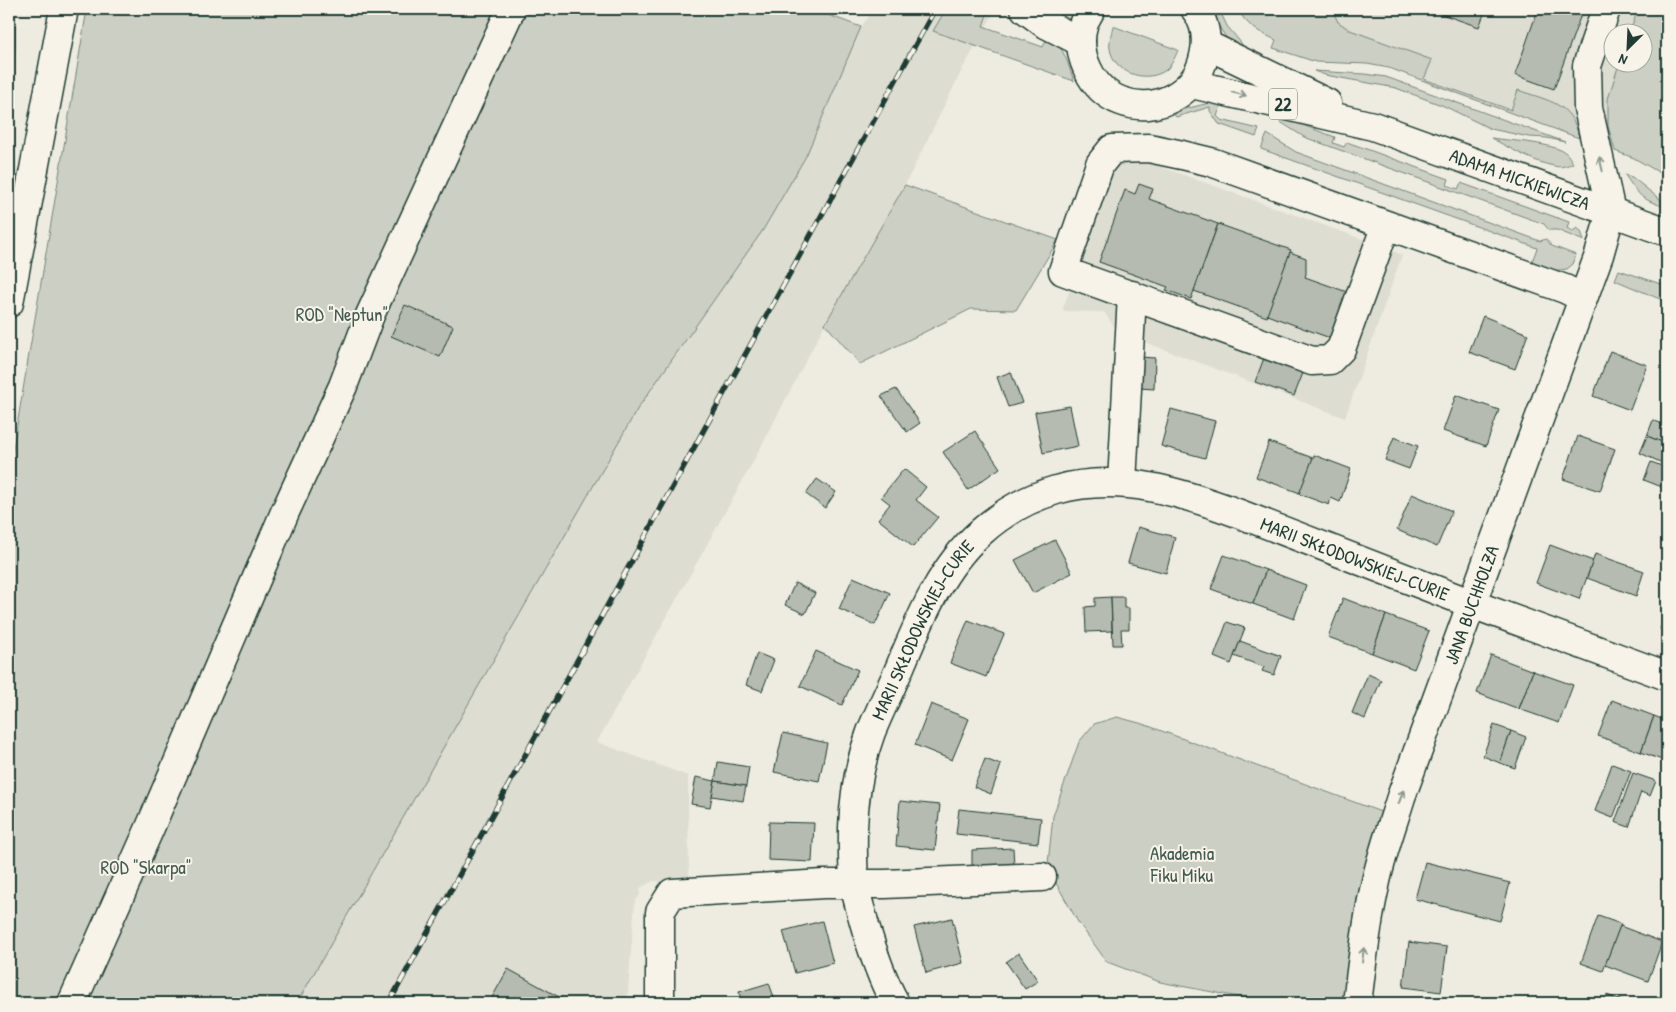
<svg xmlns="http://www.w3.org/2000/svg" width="1676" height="1012" font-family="'Patrick Hand',sans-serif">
  <rect width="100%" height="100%" fill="#eeece1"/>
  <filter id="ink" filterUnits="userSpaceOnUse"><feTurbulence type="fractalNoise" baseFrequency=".02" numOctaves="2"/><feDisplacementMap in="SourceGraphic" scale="10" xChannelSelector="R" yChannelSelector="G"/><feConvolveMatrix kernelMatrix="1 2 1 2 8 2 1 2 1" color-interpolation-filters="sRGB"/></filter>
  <g filter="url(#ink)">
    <g fill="#ddddd2" fill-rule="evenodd">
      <polygon points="874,9 996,9 961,72 905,185 825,324 753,462 597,742 688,776 689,884 653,881 640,888 640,895 635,901 627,1003 297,1003 638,408 763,230 806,156 861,27"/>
      <path d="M 1244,9 L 1660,9 L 1635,155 L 1245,12 ZM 1614,32 L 1644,32 L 1644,62 L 1614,62 Z"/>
      <polygon points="1119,152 1379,245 1402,255 1345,418 1118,332 1104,312 1062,311"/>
    </g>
    <g fill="#cccfc4" stroke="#76867c">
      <polygon points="87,9 812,9 861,27 806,156 763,230 638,408 297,1003 9,1003 9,473"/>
      <path d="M 946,9 L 989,9 L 983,26 L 1043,47 L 1048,35 C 1065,48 1067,62 1074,81 L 933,31 Z"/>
      <path d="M 1210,9 L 1219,9 L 1227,26 L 1242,44 L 1242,48 L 1235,49 C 1224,36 1217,24 1210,9 Z"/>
      <path d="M 1238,9 L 1332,9 L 1338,22 L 1350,30 L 1432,60 L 1424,79 L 1511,110 L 1518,90 C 1548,101 1572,102 1579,138 L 1389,68 L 1367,64 L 1316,62 L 1273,48 L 1276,40 C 1259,32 1246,26 1238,9 Z"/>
      <polygon points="1638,9 1667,9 1667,177 1634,158 1615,151 1608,126 1608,99 1619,64 1627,66 1628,63 1644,62 1644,32 1630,32"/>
      <path d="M 1113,26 L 1178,50 C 1175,57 1172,65 1166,70 C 1148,83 1118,75 1111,53 C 1108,44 1111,35 1113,26 Z"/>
      <polygon points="1314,71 1365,74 1386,77 1565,142 1547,138 1529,137 1491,129 1444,106 1396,88 1325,75"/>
      <polygon points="1214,102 1222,103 1217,116 1221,120 1259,129 1256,137 1219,124 1210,111 1210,107 1176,117 1174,115 1180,110"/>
      <polygon points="1271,116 1297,123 1335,137 1333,143 1344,147 1347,142 1449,179 1447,185 1458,189 1461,183 1569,222 1567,228 1573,231 1577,228 1581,231 1584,241 1557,230 1549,230 1544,224 1304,137"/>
      <polygon points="1267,134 1296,152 1540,241 1546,239 1552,246 1576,255 1573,264 1567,269 1543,272 1530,267 1537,248 1261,149"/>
      <path d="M 1491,138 C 1511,141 1545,142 1563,151 C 1568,153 1570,159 1573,163 C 1567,166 1560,168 1554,166 C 1535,163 1508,147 1491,138 Z"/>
      <path d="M 1625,175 L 1632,177 L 1667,205 L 1667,208 C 1641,198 1641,199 1625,175 Z"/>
      <polygon points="905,185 1058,240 1016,310 971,309 860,364 825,324"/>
      <polygon points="1619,270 1667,286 1667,302 1615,280"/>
      <polygon points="1117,717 1143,724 1381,812 1357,899 1344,1003 1306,1003 1244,998 1160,982 1107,962 1078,922 1056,883 1048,864 1053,816 1079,742 1094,724"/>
    </g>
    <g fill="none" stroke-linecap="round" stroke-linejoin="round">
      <polyline stroke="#6c7e74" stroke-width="9" points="9,84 11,45 11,9"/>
    </g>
    <g fill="#b5bbb0" stroke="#1f3d34">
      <polygon points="1427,9 1486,9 1479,27"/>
      <polygon points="1538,9 1583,9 1554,89 1515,75"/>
      <polygon points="1139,184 1153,189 1149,199 1218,224 1191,299 1166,290 1168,287 1099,262 1125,190 1135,194"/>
      <polygon points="1218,224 1291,250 1267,317 1194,291"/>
      <polygon points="1290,252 1306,258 1306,274 1305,277 1347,292 1341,324 1336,322 1330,338 1267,315"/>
      <polygon points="405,305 453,326 440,357 391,336"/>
      <polygon points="1483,316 1528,334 1515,369 1469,352"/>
      <polygon points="1610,351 1647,365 1630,410 1593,396"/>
      <polygon points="1140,357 1155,358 1154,389 1139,388"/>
      <polygon points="1264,358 1303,373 1294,396 1255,382"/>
      <polygon points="1011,372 1022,403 1008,407 997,377"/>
      <polygon points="896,389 920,423 907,432 881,396"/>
      <polygon points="1456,395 1499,410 1486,446 1443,431"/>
      <polygon points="1070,406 1078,446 1043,453 1035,412"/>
      <polygon points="1171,409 1215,421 1205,458 1161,446"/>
      <polygon points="1653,420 1667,426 1667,444 1647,436"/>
      <polygon points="975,431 1000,468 968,490 943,452"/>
      <polygon points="1578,436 1615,449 1600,491 1563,479"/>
      <polygon points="1647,436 1667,444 1667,465 1640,453"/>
      <polygon points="1394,437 1418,446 1409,469 1385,460"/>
      <polygon points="1269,442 1313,458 1300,493 1256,477"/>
      <polygon points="1314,455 1351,469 1340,502 1331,498 1329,505 1299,494"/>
      <polygon points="1651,462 1667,468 1667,489 1644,480"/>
      <polygon points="904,469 926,487 916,500 938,517 913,547 878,519 890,504 881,497"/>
      <polygon points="817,479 836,492 825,508 806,494"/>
      <polygon points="1412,494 1452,511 1437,547 1397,530"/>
      <polygon points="1138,527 1175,537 1166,573 1128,563"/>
      <polygon points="1055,540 1072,573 1033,593 1015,560"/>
      <polygon points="1550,545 1593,561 1579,599 1536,583"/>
      <polygon points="1595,554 1644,571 1636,596 1587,578"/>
      <polygon points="1224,555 1266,570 1253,604 1211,589"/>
      <polygon points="1266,570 1306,585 1294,619 1253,604"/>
      <polygon points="853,577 890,593 875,625 839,609"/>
      <polygon points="795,583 815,593 805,614 785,605"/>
      <polygon points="1111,597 1112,631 1086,632 1085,607 1095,606 1095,598"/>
      <polygon points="1111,597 1124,597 1124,608 1129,608 1129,629 1121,629 1122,645 1113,645"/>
      <polygon points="1343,598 1386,615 1372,653 1328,637"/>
      <polygon points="1667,611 1667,632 1660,629"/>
      <polygon points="1386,615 1429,631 1414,669 1372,653"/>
      <polygon points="968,620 1004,634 986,677 950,663"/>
      <polygon points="1227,622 1245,628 1231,664 1214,657"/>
      <polygon points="1240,641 1281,656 1274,675 1262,671 1264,667 1234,656"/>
      <polygon points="816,651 858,670 842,705 800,686"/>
      <polygon points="757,653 774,660 762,691 746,685"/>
      <polygon points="1491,655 1533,671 1519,709 1477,693"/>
      <polygon points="1533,671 1573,685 1559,723 1519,709"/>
      <polygon points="1368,674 1381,680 1365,719 1352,713"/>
      <polygon points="1612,700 1654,716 1641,752 1598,736"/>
      <polygon points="931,704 969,719 952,760 915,745"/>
      <polygon points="1654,716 1667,721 1667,762 1641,752"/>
      <polygon points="1494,725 1511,731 1500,763 1483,756"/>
      <polygon points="1511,731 1526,737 1515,768 1500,763"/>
      <polygon points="783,733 827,743 819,781 774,772"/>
      <polygon points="985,759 1001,765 991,794 974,787"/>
      <polygon points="718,762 749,767 746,786 715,781"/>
      <polygon points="1612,764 1631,771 1613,818 1595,811"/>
      <polygon points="1633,773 1656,781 1650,796 1641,792 1629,827 1615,822"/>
      <polygon points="696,777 715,781 710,807 691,804"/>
      <polygon points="715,781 746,786 743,801 712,796"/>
      <polygon points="900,801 940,805 935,850 896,846"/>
      <polygon points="959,809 1041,818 1038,843 956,834"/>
      <polygon points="769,822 814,823 812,862 768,860"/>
      <polygon points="1013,848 1014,865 972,867 972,850"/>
      <polygon points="1425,862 1510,883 1500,921 1415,899"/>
      <polygon points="1598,916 1621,924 1603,971 1581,963"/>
      <polygon points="952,918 963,963 926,973 914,927"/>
      <polygon points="822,921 833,963 795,973 783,931"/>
      <polygon points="1620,926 1662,942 1648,981 1605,965"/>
      <polygon points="1409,942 1447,947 1441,992 1403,987"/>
      <polygon points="1019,953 1038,981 1025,989 1006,962"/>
      <polygon points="508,969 570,1003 489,1003"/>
      <polygon points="769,983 776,1003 742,1003 739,992"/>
      <polygon points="1607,995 1627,1003 1604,1003"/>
    </g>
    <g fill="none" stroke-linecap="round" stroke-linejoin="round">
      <g stroke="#1f3d34" stroke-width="31">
        <g id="minor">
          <polyline points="1386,225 1341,349 1330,360 1312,361 1063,271 1100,164 1112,149 1149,148 1182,155 1211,162 1565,289 1583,298"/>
          <polyline points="9,303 64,9"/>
          <polyline points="1122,483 1132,295"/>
          <polyline points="72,1003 149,830 285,512 343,386 370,315 511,9"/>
          <polyline points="660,1003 660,912 672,893 824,884 885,884 1042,877"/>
          <path id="s1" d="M 895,1003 C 881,977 872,950 864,922 C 861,910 856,897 855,884 C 852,866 853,846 853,828 C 854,796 860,762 871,732 C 880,710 891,688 900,667 C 920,619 941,567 981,532 C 1002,513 1029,498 1056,490 C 1119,472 1181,492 1240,514 L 1472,604 L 1667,676"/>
          <path id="s2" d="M 1357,1003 C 1362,964 1366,925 1375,886 C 1381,856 1392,826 1401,797 L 1599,255 L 1611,212 L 1588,108 L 1587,66 L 1606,9"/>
        </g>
      </g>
      <g stroke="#1f3d34" stroke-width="31">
        <g id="major">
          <polyline points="1025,9 1044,23 1081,42"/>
          <path d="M 1091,9 C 1089,13 1086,18 1084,22 C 1074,53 1091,90 1121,101 C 1157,115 1197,92 1204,56 C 1208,39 1205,22 1195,9"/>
          <polyline points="1207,45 1327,103"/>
          <path id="s3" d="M 1192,84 L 1373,126 L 1667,232"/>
        </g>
      </g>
      <use href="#minor" stroke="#f7f3e8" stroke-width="28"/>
      <use href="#major" stroke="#f7f3e8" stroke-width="28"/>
      <g stroke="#1f3d34" stroke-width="5.5">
        <polyline id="rail" points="389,1003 935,9"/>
      </g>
      <use href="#rail" stroke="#f7f3e8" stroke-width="4" stroke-dasharray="11" stroke-linecap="butt"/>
    </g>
    <defs><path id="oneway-shaft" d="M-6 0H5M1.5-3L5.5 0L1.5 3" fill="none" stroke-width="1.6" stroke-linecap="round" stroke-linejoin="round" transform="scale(1.25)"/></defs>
    <g stroke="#8b988e">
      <use href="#oneway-shaft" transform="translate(1239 94) rotate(13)"/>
      <use href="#oneway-shaft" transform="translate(1601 164) rotate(-103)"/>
      <use href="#oneway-shaft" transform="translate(1401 797) rotate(-71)"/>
      <use href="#oneway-shaft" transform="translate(1363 955) rotate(-83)"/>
    </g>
  </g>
  <g text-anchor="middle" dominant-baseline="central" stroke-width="4" stroke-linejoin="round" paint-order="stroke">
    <rect fill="#f7f3e8" stroke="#60746a" stroke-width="1" x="1269" y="88.5" width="28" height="31" rx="4"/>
    <g font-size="18" font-weight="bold" fill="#1f3d34">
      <text x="1283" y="104">22</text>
    </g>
    <g font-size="19" fill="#1f3d34" stroke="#f7f3e8">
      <text stroke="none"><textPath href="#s3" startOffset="342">ADAMA MICKIEWICZA</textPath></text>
      <text stroke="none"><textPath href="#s1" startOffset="909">MARII SKŁODOWSKIEJ-CURIE</textPath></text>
      <text stroke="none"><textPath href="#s2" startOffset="416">JANA BUCHHOLZA</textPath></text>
      <text stroke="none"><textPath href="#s1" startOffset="395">MARII SKŁODOWSKIEJ-CURIE</textPath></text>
    </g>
    <g font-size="19" fill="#425a51" stroke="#f7f3e8">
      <text x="342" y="314">ROD "Neptun"</text>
      <text x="1182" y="853">Akademia<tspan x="1182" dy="22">Fiku Miku</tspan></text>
      <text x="146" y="867">ROD "Skarpa"</text>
    </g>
  </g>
  <rect width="1676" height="1012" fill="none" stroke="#f7f3e8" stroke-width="30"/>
  <rect x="15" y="15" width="1646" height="982" fill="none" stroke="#1f3d34" stroke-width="2" filter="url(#ink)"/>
  <g transform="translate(1628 48) rotate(204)"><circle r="24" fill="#f7f3e8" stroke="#a1aaa0"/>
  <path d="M0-4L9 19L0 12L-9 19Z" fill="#1f3d34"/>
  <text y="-8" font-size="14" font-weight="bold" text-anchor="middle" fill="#1f3d34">N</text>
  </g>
</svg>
